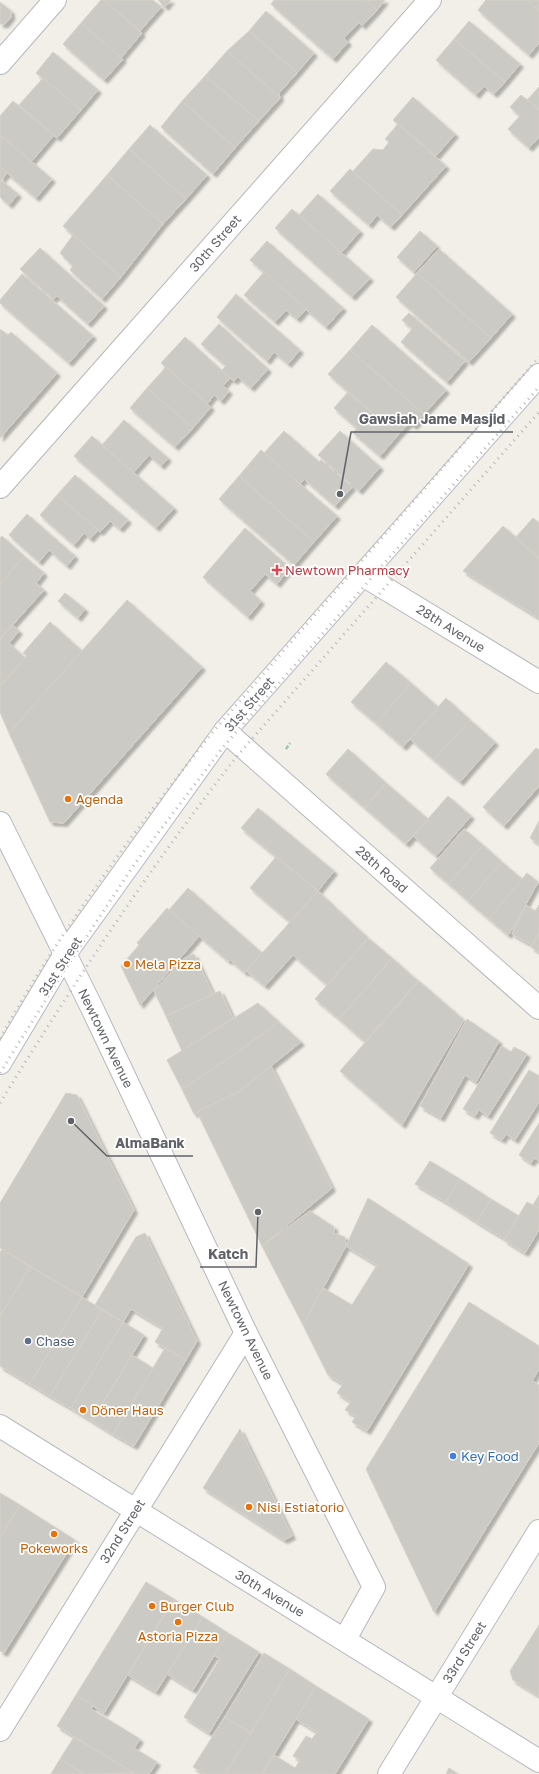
<svg xmlns="http://www.w3.org/2000/svg" width="539" height="1774" font-family="'Golos Text',sans-serif">
  <defs>
    <filter id="shadow"><feDropShadow dx="3.5" dy="3.5" stdDeviation="1" flood-color="#0004"/></filter>
  </defs>
  <rect width="100%" height="100%" fill="#f1efe8"/>
  <g fill="#cccac5" stroke="#d6d1c6" filter="url(#shadow)">
    <polygon points="101,0 104,0 142,33 121,58 81,23"/>
    <polygon points="104,0 153,0 161,7 140,31"/>
    <polygon points="158,0 171,0 165,7"/>
    <polygon points="274,0 366,0 377,10 362,26 359,22 344,38 348,42 333,59 271,4"/>
    <polygon points="366,0 385,0 377,10"/>
    <polygon points="486,0 527,0 539,11 539,43 529,55 478,10"/>
    <polygon points="527,0 539,0 539,11"/>
    <polygon points="0,2 11,11 11,17 5,24 0,24"/>
    <polygon points="266,11 314,53 297,73 249,31"/>
    <polygon points="469,21 520,64 505,82 454,39"/>
    <polygon points="81,23 123,59 104,80 63,44"/>
    <polygon points="249,31 297,73 279,93 280,98 227,51"/>
    <polygon points="454,39 505,82 494,94 484,86 476,95 436,60"/>
    <polygon points="227,51 280,98 259,121 205,76"/>
    <polygon points="53,52 98,90 81,110 36,73"/>
    <polygon points="205,76 259,121 235,148 182,101"/>
    <polygon points="43,78 81,110 57,138 19,105"/>
    <polygon points="539,87 539,110 527,100"/>
    <polygon points="521,95 539,110 539,137 529,148 508,129 520,116 510,107"/>
    <polygon points="413,97 455,134 436,156 393,120"/>
    <polygon points="13,101 54,135 31,162 0,135 0,116"/>
    <polygon points="182,101 235,148 213,174 161,127"/>
    <polygon points="398,124 446,166 402,215 353,171 373,149 383,150 389,142 385,139"/>
    <polygon points="150,125 207,175 186,199 129,149"/>
    <polygon points="0,135 52,179 36,198 0,167"/>
    <polygon points="129,149 186,199 163,224 107,175"/>
    <polygon points="0,167 7,173 1,180 18,194 9,205 0,197"/>
    <polygon points="350,169 402,215 391,227 377,215 369,225 330,191"/>
    <polygon points="107,175 163,224 121,277 63,226"/>
    <polygon points="318,194 360,231 341,253 299,215"/>
    <polygon points="292,209 370,278 352,297 275,228"/>
    <polygon points="420,231 437,246 414,272 397,257"/>
    <polygon points="73,235 121,277 102,299 70,270 73,266 60,253"/>
    <polygon points="267,241 343,308 326,327 250,260"/>
    <polygon points="40,248 104,306 88,324 57,296 53,299 20,269"/>
    <polygon points="439,249 512,314 491,338 417,273"/>
    <polygon points="264,272 306,309 297,319 286,310 275,322 244,295"/>
    <polygon points="417,273 491,338 469,362 396,297"/>
    <polygon points="22,274 93,336 69,363 0,303 0,300"/>
    <polygon points="236,294 300,350 288,364 274,352 267,361 217,317"/>
    <polygon points="409,313 465,361 447,382 401,342 412,329 402,320"/>
    <polygon points="219,324 268,369 251,388 238,377 234,381 230,378 222,370 226,366 201,344"/>
    <polygon points="372,325 446,390 424,414 350,350"/>
    <polygon points="0,329 8,335 11,332 57,373 0,438"/>
    <polygon points="185,337 230,378 223,386 229,391 221,401 214,395 207,404 161,363"/>
    <polygon points="350,350 424,414 414,426 409,423 398,435 328,374"/>
    <polygon points="166,367 211,407 193,428 147,388"/>
    <polygon points="147,388 193,428 175,447 130,408"/>
    <polygon points="348,392 398,435 380,456 353,433 357,428 334,408"/>
    <polygon points="124,420 168,458 161,466 149,455 133,473 102,445"/>
    <polygon points="284,431 319,462 321,460 352,487 335,506 304,479 300,484 264,453"/>
    <polygon points="340,431 380,467 359,491 318,455"/>
    <polygon points="92,436 174,508 156,528 74,456"/>
    <polygon points="261,450 337,516 314,542 239,476"/>
    <polygon points="75,475 128,520 120,529 110,521 100,532 57,495"/>
    <polygon points="239,476 314,542 294,565 219,499"/>
    <polygon points="57,495 98,530 90,539 84,533 74,545 40,515"/>
    <polygon points="27,514 75,556 67,566 49,550 39,562 9,535"/>
    <polygon points="533,518 539,523 539,558 516,537"/>
    <polygon points="503,526 539,558 539,618 463,571"/>
    <polygon points="245,528 290,568 277,584 265,574 250,591 261,601 248,617 203,577"/>
    <polygon points="2,536 24,556 0,584 0,538"/>
    <polygon points="24,556 44,573 36,583 44,590 0,639 0,584"/>
    <polygon points="65,593 85,609 78,618 58,601"/>
    <polygon points="127,600 202,667 64,823 50,822 9,733"/>
    <polygon points="50,622 82,651 9,733 0,712 0,686 27,656 23,653"/>
    <polygon points="12,625 19,631 9,643 25,658 0,686 0,639"/>
    <polygon points="386,662 411,683 376,723 351,702"/>
    <polygon points="411,683 438,707 403,747 376,723"/>
    <polygon points="446,698 470,720 434,760 410,739"/>
    <polygon points="470,720 495,742 460,782 434,760"/>
    <polygon points="536,748 539,750 539,786 504,826 483,807"/>
    <polygon points="348,749 386,783 365,808 326,774"/>
    <polygon points="386,783 428,819 406,844 365,808"/>
    <polygon points="448,796 471,816 436,856 413,836"/>
    <polygon points="258,808 334,871 318,891 241,828"/>
    <polygon points="539,821 539,844 530,838"/>
    <polygon points="464,829 483,845 449,884 430,868"/>
    <polygon points="483,845 502,862 468,901 449,884"/>
    <polygon points="276,857 318,891 290,922 250,888"/>
    <polygon points="502,862 522,879 489,919 468,901"/>
    <polygon points="527,873 538,882 513,928 508,935 489,919"/>
    <polygon points="188,888 262,953 245,973 230,960 228,961 169,910"/>
    <polygon points="318,891 368,938 327,985 293,955 265,986 246,971"/>
    <polygon points="526,905 535,911 539,905 539,934 532,945 512,934"/>
    <polygon points="167,908 199,936 140,1005 121,966 139,945 137,943"/>
    <polygon points="539,934 539,952 531,947"/>
    <polygon points="368,938 392,958 339,1019 315,999"/>
    <polygon points="194,954 213,994 166,1016 154,991 183,959"/>
    <polygon points="392,958 418,981 365,1042 339,1019"/>
    <polygon points="419,981 464,1020 402,1125 340,1071"/>
    <polygon points="220,991 233,1018 182,1051 166,1016"/>
    <polygon points="258,1003 279,1022 222,1063 182,1089 167,1060"/>
    <polygon points="467,1019 499,1041 476,1082 465,1075 441,1118 420,1106"/>
    <polygon points="279,1022 301,1042 240,1091 194,1114 182,1089 222,1063"/>
    <polygon points="502,1046 511,1052 514,1047 527,1054 488,1116 479,1110 475,1116 463,1109"/>
    <polygon points="271,1066 332,1188 262,1246 197,1112 240,1091"/>
    <polygon points="529,1070 539,1076 539,1102 515,1140 506,1134 502,1140 490,1133"/>
    <polygon points="66,1093 77,1095 134,1210 82,1297 0,1248 0,1203"/>
    <polygon points="539,1123 539,1161 534,1158 531,1163 519,1155"/>
    <polygon points="430,1161 460,1179 446,1202 415,1184"/>
    <polygon points="460,1179 491,1199 477,1222 446,1202"/>
    <polygon points="539,1195 539,1208 533,1205"/>
    <polygon points="368,1198 469,1264 367,1431 352,1422 356,1416 345,1410 351,1402 337,1393 343,1384 328,1375 303,1325 323,1288 352,1305 377,1265 346,1246"/>
    <polygon points="491,1199 519,1216 505,1239 477,1222"/>
    <polygon points="527,1202 539,1208 539,1230 525,1253 504,1240"/>
    <polygon points="310,1211 334,1227 334,1233 345,1237 346,1246 303,1325 262,1246"/>
    <polygon points="145,1233 197,1341 186,1360 155,1342 163,1328 131,1309 123,1322 95,1305 136,1237"/>
    <polygon points="2,1249 30,1267 0,1316 0,1253"/>
    <polygon points="30,1267 82,1297 30,1384 0,1366 0,1316"/>
    <polygon points="82,1297 102,1310 50,1396 30,1384"/>
    <polygon points="469,1302 539,1346 539,1369 532,1381 539,1385 539,1443 434,1612 366,1469"/>
    <polygon points="102,1310 123,1322 71,1408 50,1396"/>
    <polygon points="123,1322 144,1335 92,1421 71,1408"/>
    <polygon points="165,1348 186,1360 134,1446 113,1434"/>
    <polygon points="132,1355 153,1368 113,1434 92,1421"/>
    <polygon points="240,1429 292,1536 284,1540 203,1488"/>
    <polygon points="0,1493 20,1505 0,1538"/>
    <polygon points="20,1505 75,1540 4,1653 0,1651 0,1538"/>
    <polygon points="146,1582 174,1599 104,1713 76,1695"/>
    <polygon points="174,1599 203,1617 156,1692 128,1675"/>
    <polygon points="203,1617 228,1633 193,1690 167,1674"/>
    <polygon points="539,1625 539,1696 513,1680 510,1671"/>
    <polygon points="228,1633 259,1652 209,1733 184,1717 220,1659 214,1655"/>
    <polygon points="264,1653 290,1669 251,1733 225,1717"/>
    <polygon points="290,1669 316,1686 296,1719 262,1774 225,1774"/>
    <polygon points="316,1686 369,1719 335,1774 262,1774 274,1755 295,1768 300,1760 293,1756 306,1736 312,1739 317,1732 296,1719"/>
    <polygon points="76,1695 93,1705 91,1709 140,1739 134,1748 157,1762 149,1774 135,1774 57,1726"/>
    <polygon points="225,1717 251,1733 225,1774 205,1774 193,1767"/>
    <polygon points="74,1737 134,1773 84,1774 60,1759"/>
    <polygon points="60,1759 84,1774 51,1774"/>
    <polygon points="449,1768 458,1774 446,1774"/>
  </g>
  <g fill="none" stroke-linecap="round" stroke-linejoin="round">
    <g stroke="#b5b8bc" stroke-width="24">
      <g id="street">
        <polyline points="0,63 55,0"/>
        <polyline points="0,487 430,0"/>
        <polyline points="363,575 539,682"/>
        <polyline points="225,731 539,1008"/>
        <polyline points="0,823 92,1008 246,1333 374,1587 345,1639"/>
        <polyline points="0,1730 246,1333"/>
      </g>
    </g>
    <g stroke="#b6babf" stroke-width="24">
      <g id="secondary">
        <polyline points="0,1063 65,954 225,731 539,375"/>
        <polyline points="0,1426 539,1761"/>
        <polyline points="389,1774 539,1531"/>
      </g>
    </g>
    <polyline stroke="#9cc7a9" stroke-width="2.5" stroke-dasharray="4 2" stroke-linecap="butt" points="286,749 290,743"/>
    <use href="#street" stroke="#fff" stroke-width="22"/>
    <use href="#secondary" stroke="#fff" stroke-width="22"/>
    <g stroke="#b6b7b8" stroke-width="3" stroke-dasharray="1 5" stroke-linecap="butt">
      <path d="M 0,1038 C 61,930 135,829 212,733 L 539,357"/>
      <polyline points="0,1073 62,974 136,862 224,746 539,387"/>
      <path d="M 0,1103 C 74,983 151,865 238,755 L 539,412"/>
    </g>
  </g>
  <path fill="#e0444e" stroke="#fff" stroke-width="1.5" d="M275 564h4v4h4v4h-4v4h-4v-4h-4v-4h4z"/>
  <g fill="#e8710a" stroke="#fff" stroke-width="1.5">
    <circle cx="68" cy="799" r="4"/>
    <circle cx="127" cy="964" r="4"/>
    <circle cx="83" cy="1410" r="4"/>
    <circle cx="249" cy="1507" r="4"/>
    <circle cx="54" cy="1534" r="4"/>
    <circle cx="152" cy="1606" r="4"/>
    <circle cx="178" cy="1622" r="4"/>
  </g>
  <circle fill="#5c6f8a" stroke="#fff" stroke-width="1.5" cx="28" cy="1341" r="4"/>
  <circle fill="#3f7fe0" stroke="#fff" stroke-width="1.5" cx="453" cy="1456" r="4"/>
  <g text-anchor="middle" dominant-baseline="central" stroke-width="3.5" stroke-linejoin="round" paint-order="stroke">
    <g font-size="13" fill="#5f6368" stroke="#fff">
      <text transform="translate(215 243) rotate(-49)">30th Street</text>
      <text transform="translate(451 628) rotate(32)">28th Avenue</text>
      <text transform="translate(249 704) rotate(-49)">31st Street</text>
      <text transform="translate(382 869) rotate(41)">28th Road</text>
      <text transform="translate(60 966) rotate(-57)">31st Street</text>
      <text transform="translate(106 1038) rotate(64)">Newtown Avenue</text>
      <text transform="translate(246 1330) rotate(64)">Newtown Avenue</text>
      <text transform="translate(122 1531) rotate(-58)">32nd Street</text>
      <text transform="translate(270 1593) rotate(31)">30th Avenue</text>
      <text transform="translate(464 1652) rotate(-58)">33rd Street</text>
    </g>
    <g font-size="13" fill="#be3a42" stroke="#fff" text-anchor="start">
      <text x="285" y="570">Newtown Pharmacy</text>
    </g>
    <g font-size="13" fill="#c56008" stroke="#fff" text-anchor="start">
      <text x="76" y="799">Agenda</text>
      <text x="135" y="964">Mela Pizza</text>
      <text x="91" y="1410">Döner Haus</text>
      <text x="257" y="1507">Nisi Estiatorio</text>
      <text x="54" y="1548" text-anchor="middle">Pokeworks</text>
      <text x="160" y="1606">Burger Club</text>
      <text x="178" y="1636" text-anchor="middle">Astoria Pizza</text>
    </g>
    <g font-size="13" fill="#4e5e75" stroke="#fff" text-anchor="start">
      <text x="36" y="1341">Chase</text>
    </g>
    <g font-size="13" fill="#366cbe" stroke="#fff" text-anchor="start">
      <text x="461" y="1456">Key Food</text>
    </g>
  </g>
  <path fill="none" stroke="#5f6368" stroke-width="1.5" d="M340 494L351 432H513M71 1121L107 1156H193M258 1212L256 1267H200"/>
  <g fill="#5f6368" stroke="#fff" stroke-width="1.5">
    <circle cx="340" cy="494" r="4"/>
    <circle cx="71" cy="1121" r="4"/>
    <circle cx="258" cy="1212" r="4"/>
  </g>
  <g font-size="14" text-anchor="middle" font-weight="bold" fill="#5f6368" stroke="#fff" stroke-width="3.5" stroke-linejoin="round" paint-order="stroke">
    <text x="432" y="424">Gawsiah Jame Masjid</text>
    <text x="150" y="1148">AlmaBank</text>
    <text x="228" y="1259">Katch</text>
  </g>
</svg>
